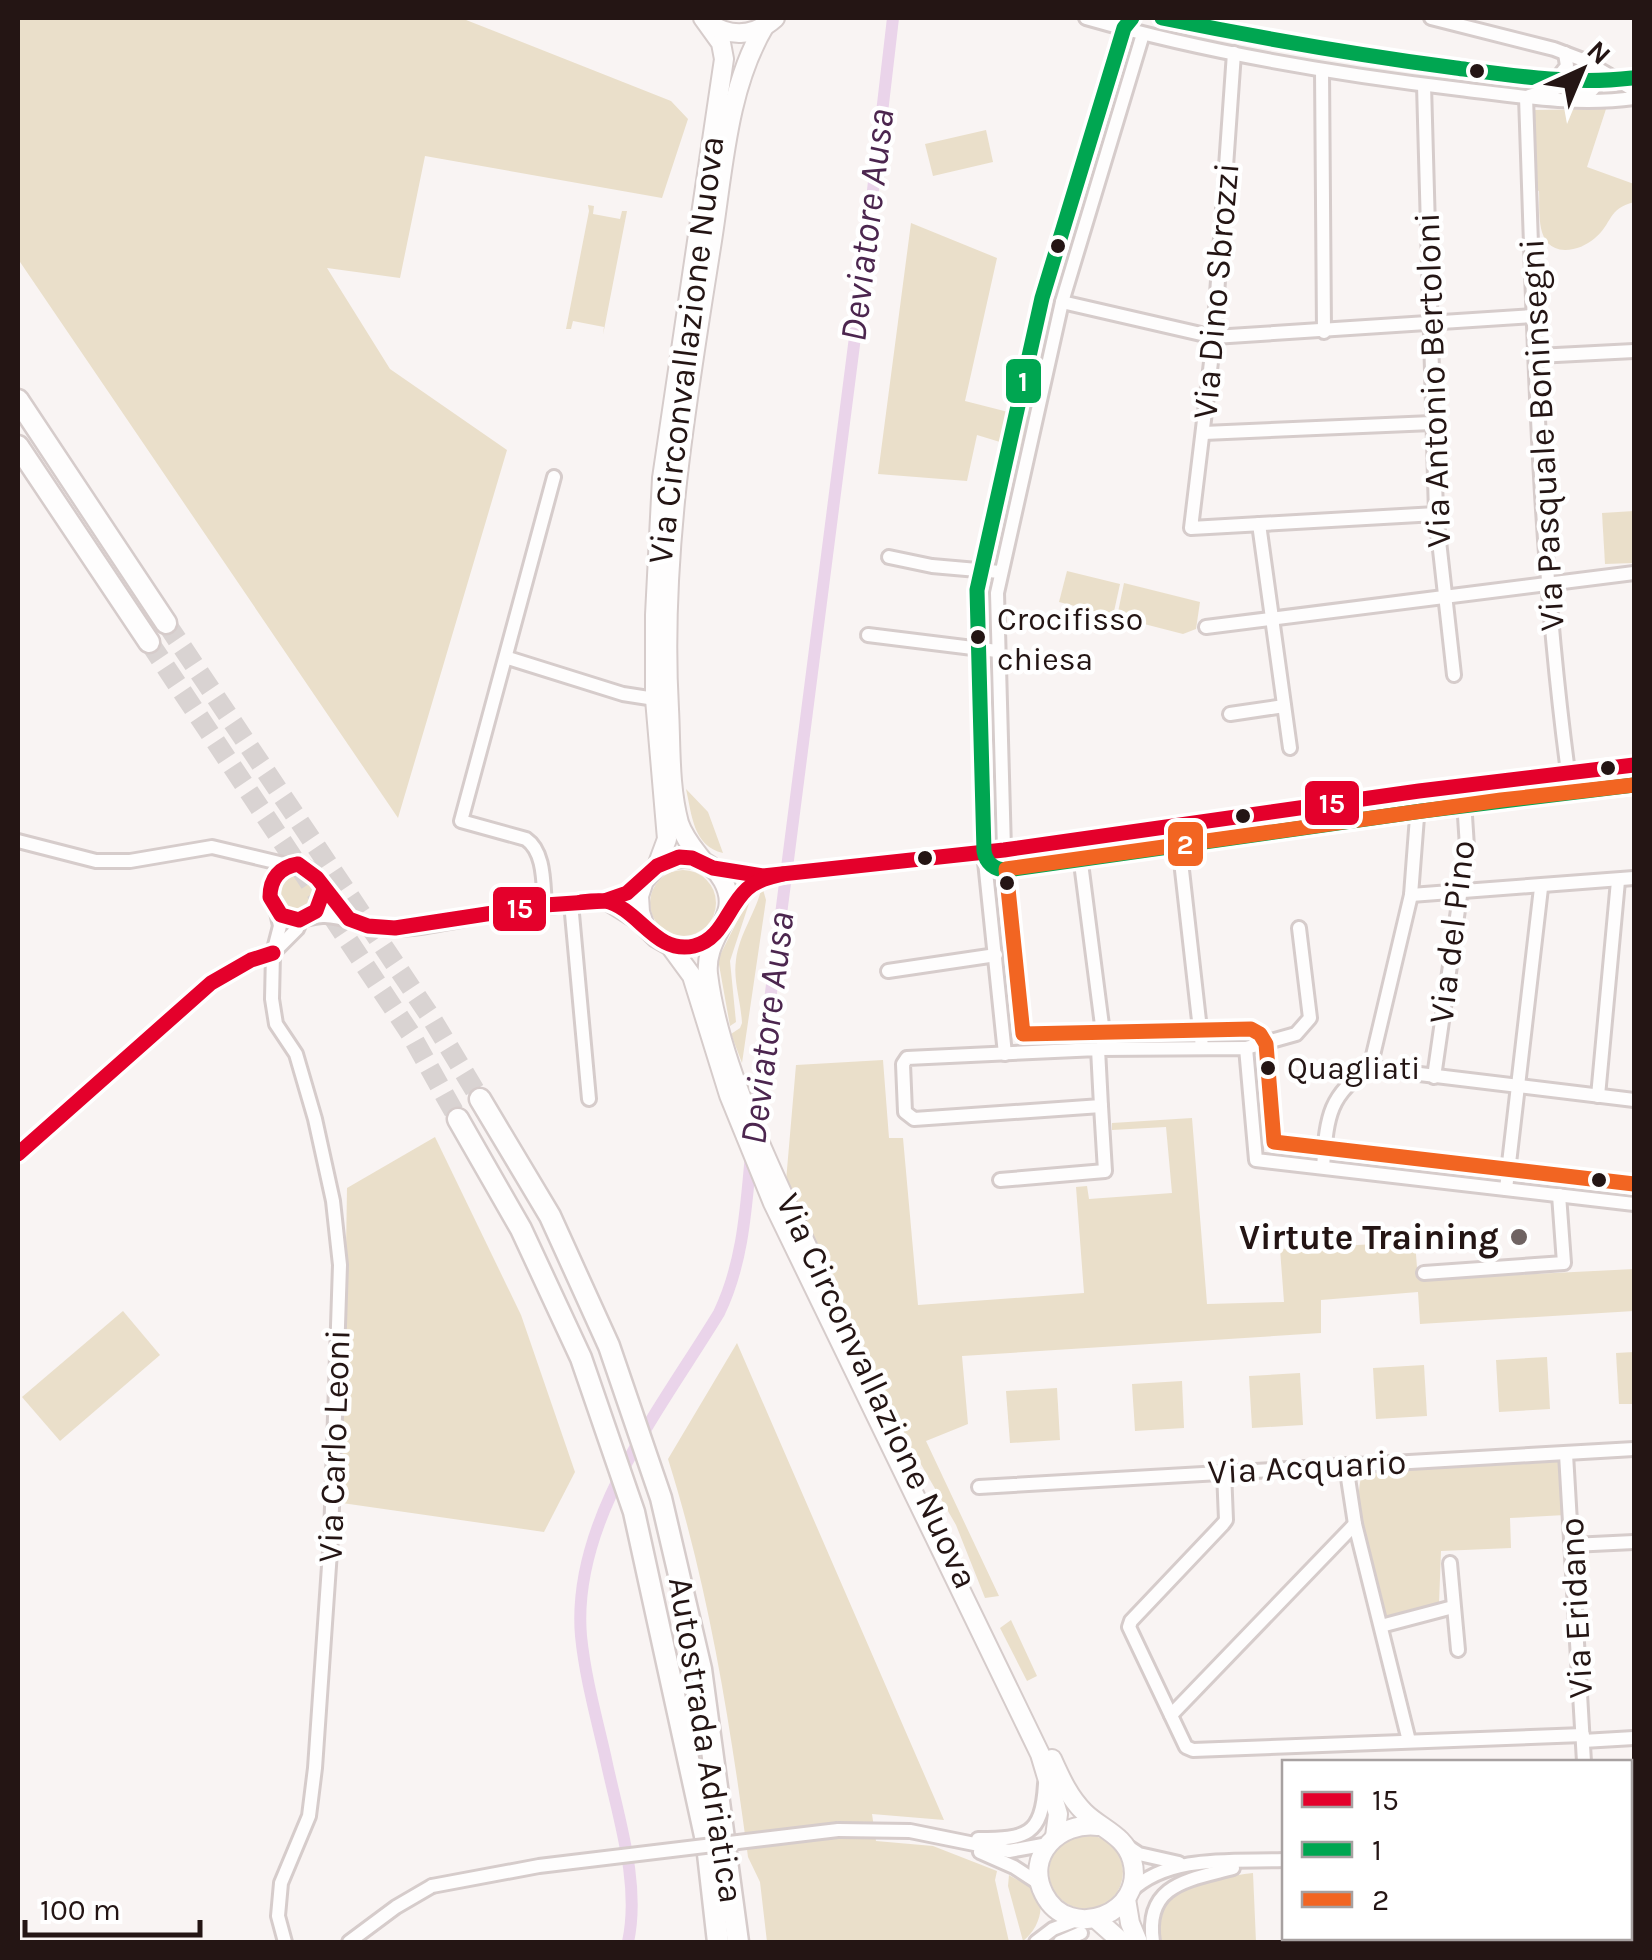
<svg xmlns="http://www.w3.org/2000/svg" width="1652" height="1960" font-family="Karla,sans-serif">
  <rect width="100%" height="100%" fill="#f9f4f3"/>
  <g fill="#eadfca">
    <polygon points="18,18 461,18 671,101 688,119 662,198 425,156 400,278 327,268 390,369 507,450 398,818 18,259"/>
    <path d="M 1606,109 L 1587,167 L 1634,184 L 1634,202 C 1607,209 1613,223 1595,238 C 1587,245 1576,250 1565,250 C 1535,249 1540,213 1539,191 L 1532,188 L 1535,110 Z"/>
    <polygon points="986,130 993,162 933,176 925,144"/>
    <polygon points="588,205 594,206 593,214 620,219 622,211 627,211 603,335 604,327 573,321 571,329 566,329 589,211"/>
    <polygon points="911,223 997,258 965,401 1028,417 1020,448 977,435 967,481 878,474"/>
    <polygon points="1634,511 1634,563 1605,564 1602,513"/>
    <polygon points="1067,571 1120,584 1113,616 1059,602"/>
    <polygon points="1124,583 1200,602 1196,629 1183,634 1117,617"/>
    <path d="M 686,789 L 708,812 L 723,853 C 693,846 692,815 686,789 Z"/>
    <circle cx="683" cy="903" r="33"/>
    <circle cx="296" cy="893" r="21"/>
    <path d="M 762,886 L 766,900 L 742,1063 L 731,1034 L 740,1028 L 742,1023 C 741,1002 733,981 736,960 C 739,934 757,911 762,886 Z"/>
    <polygon points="754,888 730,961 736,1022 730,1026 718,959"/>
    <polygon points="883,1060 889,1138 903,1138 918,1305 1084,1293 1076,1187 1087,1186 1089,1199 1172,1193 1166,1127 1112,1130 1112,1123 1192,1118 1207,1304 1284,1302 1280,1249 1415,1242 1418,1280 1634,1269 1634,1311 1420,1324 1418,1292 1321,1300 1321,1333 962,1356 968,1424 926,1441 999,1596 985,1598 956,1525 911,1447 786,1181 796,1065"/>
    <polygon points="435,1137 521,1315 575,1472 544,1532 342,1503 347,1188"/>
    <polygon points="123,1311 160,1355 60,1441 22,1397"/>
    <path d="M 737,1343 L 944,1820 L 872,1814 L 876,1841 L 933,1846 L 997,1871 L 995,1880 L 1009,1942 L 767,1942 L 760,1882 L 748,1857 C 730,1722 709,1589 668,1459 Z"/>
    <polygon points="1634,1352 1634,1404 1619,1404 1616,1353"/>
    <polygon points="1547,1357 1550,1409 1499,1412 1496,1360"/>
    <polygon points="1424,1365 1427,1416 1376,1419 1373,1368"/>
    <polygon points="1300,1373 1303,1425 1252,1428 1249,1376"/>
    <polygon points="1182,1381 1184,1428 1135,1431 1132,1384"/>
    <polygon points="1057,1388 1060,1440 1010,1443 1006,1391"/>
    <path d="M 1562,1460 L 1565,1515 L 1510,1518 L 1511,1548 L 1441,1551 L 1439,1604 L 1387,1618 C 1378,1587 1347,1498 1364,1472 Z"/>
    <polygon points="1011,1620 1037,1676 1027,1681 1000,1628"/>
    <circle cx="1086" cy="1872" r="37"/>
    <path d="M 1253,1873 L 1256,1942 L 1160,1942 C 1151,1882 1208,1879 1253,1873 Z"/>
    <path d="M 1009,1875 C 1015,1879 1027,1884 1032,1887 C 1049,1903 1038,1930 1023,1941 L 1008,1886 Z"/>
  </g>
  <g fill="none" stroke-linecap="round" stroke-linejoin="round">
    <g stroke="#ead4ea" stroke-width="12">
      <polyline points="754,1125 865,259 893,18"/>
      <path d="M 628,1942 C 641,1882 617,1814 605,1755 C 596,1716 585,1676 581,1636 C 571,1520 662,1407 719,1313 C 743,1263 746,1209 751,1154"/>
    </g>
    <g stroke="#d9d3d2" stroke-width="20" stroke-dasharray="20 10" stroke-linecap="butt">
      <polyline points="166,623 432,1019 480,1099"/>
      <polyline points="149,642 410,1033 458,1119"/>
    </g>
    <g stroke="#d6cccb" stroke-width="18">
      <g id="minor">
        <path d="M 1086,18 C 1208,53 1334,74 1460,89 C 1517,96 1577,106 1634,98"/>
        <polyline points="1431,18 1554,49 1583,60 1634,90"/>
        <polyline points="1234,53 1214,337 1191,528 1436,514"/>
        <polyline points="1322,70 1324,332"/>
        <polyline points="1424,85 1436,514 1454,675"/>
        <polyline points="1549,89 1567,66 1565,53"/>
        <polyline points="1529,96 1606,74 1592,90 1574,95"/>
        <path d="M 1526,97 C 1534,322 1538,549 1568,772"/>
        <polyline points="1062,302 1214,337 1533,316"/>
        <polyline points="1537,356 1634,351"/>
        <polyline points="1204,433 1432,423"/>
        <polyline points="1259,524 1290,748"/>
        <polyline points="889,557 932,566 1000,572"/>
        <polyline points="1206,627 1634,573"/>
        <polyline points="868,635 997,651"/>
        <polyline points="508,658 623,694 655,699"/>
        <polyline points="1230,714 1284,706"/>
        <polyline points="1177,826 1202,1047"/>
        <polyline points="1078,840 1103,1033"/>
        <polyline points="18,841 96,861 130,861 212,847 292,866"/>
        <polyline points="1004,850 997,593 1062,302 1143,34"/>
        <polyline points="984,852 1005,1054"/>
        <polyline points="713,868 763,876 984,852 1499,780 1634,765"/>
        <polyline points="1411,895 1634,878"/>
        <polyline points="604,901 644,926"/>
        <polyline points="571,903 589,1099"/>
        <path d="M 545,905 C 543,884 545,852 526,839 L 461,821 L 554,477"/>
        <polyline points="729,909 748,885 763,876"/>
        <polyline points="277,912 280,926 273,953 272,999 276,1024 296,1054 315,1119 333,1201 340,1265 331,1537 315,1768 309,1816 281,1883 278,1916 285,1942"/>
        <path d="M 348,919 C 343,914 336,908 332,903 C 319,886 313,854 283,869 C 260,881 269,916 293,920 C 304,921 313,916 323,916 C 344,915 362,928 382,929 C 421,931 464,918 503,912 C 535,907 569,906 601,901 C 615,899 631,892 642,883"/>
        <polyline points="888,971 996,955"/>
        <polyline points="1246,1048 1296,1034 1310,1018 1299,928"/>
        <polyline points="1098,1049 1101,1106 914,1119 905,1112 903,1064 907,1058 1098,1049 1246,1048 1256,1160 1634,1204"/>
        <polyline points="1370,1068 1634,1100"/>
        <polyline points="1434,1077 1467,847 1463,785"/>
        <polyline points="1598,1096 1618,881"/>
        <polyline points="18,1154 211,983 251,960 273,953 297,929 301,920"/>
        <path d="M 1323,1167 C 1327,1120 1327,1095 1370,1068 L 1411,895 L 1419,791"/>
        <polyline points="1000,1180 1105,1171 1101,1106"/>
        <polyline points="1506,1189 1541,888"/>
        <polyline points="1424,1273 1564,1263 1559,1195"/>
        <polyline points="1566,1454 1584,1762"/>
        <polyline points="1346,1465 1355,1524 1409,1741"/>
        <polyline points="1224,1471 1226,1520 1223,1524 1131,1621 1129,1627 1186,1747 1193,1750 1583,1735"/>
        <polyline points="979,1487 1634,1449"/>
        <polyline points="1572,1545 1634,1542"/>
        <polyline points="1450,1563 1458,1650"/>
        <polyline points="1381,1626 1453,1607"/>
        <polyline points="1171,1715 1355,1524"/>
        <polyline points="1583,1741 1634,1738"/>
        <polyline points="838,1830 910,1831 1009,1851 1048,1844"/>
        <path d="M 978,1839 C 1026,1839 1042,1836 1045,1784"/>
        <polyline points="1630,1841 1634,1841"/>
        <polyline points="1127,1846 1139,1854 1179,1863"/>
        <polyline points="980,1852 1014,1867 1040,1884"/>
        <path d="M 1131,1891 C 1170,1854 1234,1862 1284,1860"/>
        <polyline points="1335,1938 1335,1942"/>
        <polyline points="349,1942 396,1907 432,1886"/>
        <polyline points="1036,1942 1053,1929 1077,1920"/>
        <polyline points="1060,1942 1081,1933"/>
        <path d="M 1153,1942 C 1144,1884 1189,1880 1233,1868"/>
      </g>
    </g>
    <g stroke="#d6cccb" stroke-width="22">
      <g id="major">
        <polyline points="703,18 721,43 724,59 662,478 655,615 655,699 667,839 657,866 644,881 639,896 640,912 645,927 656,938 670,946 692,976 729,1095 773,1203 1040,1754 1058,1814 1055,1837"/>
        <path d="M 708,23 C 731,38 755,36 775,18"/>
        <path d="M 703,861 C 694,849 684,838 679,823 C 669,786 671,746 669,709 C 660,553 687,400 711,247 C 723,175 726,91 764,27"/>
        <path d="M 657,866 C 680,853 709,855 723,881 C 743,917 704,934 708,974 C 719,1066 777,1183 817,1267"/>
        <path d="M 1052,1759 C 1061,1779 1069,1797 1084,1812 C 1101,1829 1125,1835 1132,1860 C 1147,1914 1069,1943 1044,1894 C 1024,1855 1060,1821 1098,1826"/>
        <polyline points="1126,1899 1130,1923 1138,1942"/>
        <polyline points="1096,1919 1122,1942"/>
      </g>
    </g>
    <g stroke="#d6cccb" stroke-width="25">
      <g id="highway">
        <polyline points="18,400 166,623"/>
        <polyline points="18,446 149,642"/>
        <polyline points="480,1099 550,1216 609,1346 661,1498 701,1669 738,1942"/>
        <polyline points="458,1119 521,1229 581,1358 634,1512 707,1845 718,1942"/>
      </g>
    </g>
    <use href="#minor" stroke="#fefdfd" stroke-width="12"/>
    <use href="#major" stroke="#fefdfd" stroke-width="18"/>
    <use href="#highway" stroke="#fefdfd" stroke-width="20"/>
    <g stroke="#d6cccb" stroke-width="18" stroke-linecap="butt">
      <polyline id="minor-bridge" points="432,1886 539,1866 838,1830"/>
    </g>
    <use href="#minor-bridge" stroke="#fefdfd" stroke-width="12"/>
    <g stroke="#fff" stroke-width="22">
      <g id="bus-1">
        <path d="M 324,889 L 316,911 L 299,920 L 281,915 L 270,897 C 270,878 280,867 298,864 L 317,878 L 349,919 L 368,926 L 395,928 L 545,905 L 604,901 L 627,893 L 657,866 L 679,857 L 692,858 L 713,868 L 763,876 L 1004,850 L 1419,791 L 1634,765"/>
        <path d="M 581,902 C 589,901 597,900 605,901 C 639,908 655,955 694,946 C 723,939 727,907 747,889 C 757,880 770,877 783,874"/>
        <polyline points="18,1154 211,983 251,960 273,953"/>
      </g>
    </g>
    <g stroke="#fff" stroke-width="22">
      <g id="bus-2">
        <path d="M 1132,18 L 1124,28 L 1042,298 L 977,590 L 984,851 C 986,863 994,870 1007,870 L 1422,811 L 1634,785"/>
        <path d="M 1162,18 C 1260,38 1358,55 1456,68 C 1515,76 1573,85 1632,78"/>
      </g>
    </g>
    <g stroke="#fff" stroke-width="22">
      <polyline id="bus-3" points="1634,785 1501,800 1006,869 1023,1034 1251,1029 1260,1034 1266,1044 1274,1142 1634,1184"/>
    </g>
    <use href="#bus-1" stroke="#e4002b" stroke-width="15"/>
    <use href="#bus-2" stroke="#00a651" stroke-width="15"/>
    <use href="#bus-3" stroke="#f26522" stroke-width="15"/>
  </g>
  <g fill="#241514" stroke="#fff" stroke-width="4">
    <circle cx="1477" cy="71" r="9"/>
    <circle cx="1058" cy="246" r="9"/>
    <circle cx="978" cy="637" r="9"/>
    <circle cx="1608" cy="768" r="9"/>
    <circle cx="1243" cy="816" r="9"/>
    <circle cx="925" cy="858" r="9"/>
    <circle cx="1007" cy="883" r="9"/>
    <circle cx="1268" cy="1068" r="9"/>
    <circle cx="1599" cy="1180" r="9"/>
  </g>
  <circle fill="#6f6362" stroke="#fff" stroke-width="4" cx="1519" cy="1237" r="10"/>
  <g text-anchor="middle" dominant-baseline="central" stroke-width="9" stroke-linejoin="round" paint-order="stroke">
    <g font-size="32" fill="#241514" stroke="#fff" text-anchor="start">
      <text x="997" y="619">Crocifisso<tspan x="997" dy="40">chiesa</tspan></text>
      <text x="1287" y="1068">Quagliati</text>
    </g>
    <g font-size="35" fill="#241514" stroke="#fff">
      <text transform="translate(1216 291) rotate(-85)">Via Dino Sbrozzi</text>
      <text transform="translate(686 350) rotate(-83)">Via Circonvallazione Nuova</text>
      <text transform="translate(1433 380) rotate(-92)">Via Antonio Bertoloni</text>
      <text transform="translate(1542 435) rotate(-93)">Via Pasquale Boninsegni</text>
      <text transform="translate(1452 932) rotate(-83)">Via del Pino</text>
      <text transform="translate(877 1391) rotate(65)">Via Circonvallazione Nuova</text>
      <text transform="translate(334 1446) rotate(-88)">Via Carlo Leoni</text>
      <text transform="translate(1307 1467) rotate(-3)">Via Acquario</text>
      <text transform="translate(1576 1608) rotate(-93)">Via Eridano</text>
      <text transform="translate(706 1740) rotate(81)">Autostrada Adriatica</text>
    </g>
    <g font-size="35" font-weight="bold" fill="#241514" stroke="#fff" text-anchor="end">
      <text x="1499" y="1237">Virtute Training</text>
    </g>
    <g font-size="38" font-style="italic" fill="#4c264f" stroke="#fff">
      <text transform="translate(867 225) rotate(-83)">Deviatore Ausa</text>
      <text transform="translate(767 1028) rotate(-83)">Deviatore Ausa</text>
    </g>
  </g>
  <g stroke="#fff" stroke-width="4">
    <rect x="1004" y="357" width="39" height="48" rx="10" fill="#00a651"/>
    <rect x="1303" y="779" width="58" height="48" rx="10" fill="#e4002b"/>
    <rect x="1166" y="820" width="39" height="48" rx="10" fill="#f26522"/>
    <rect x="491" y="885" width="57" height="48" rx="10" fill="#e4002b"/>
  </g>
  <g font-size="28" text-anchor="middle" font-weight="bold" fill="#fff">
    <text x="1023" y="391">1</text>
    <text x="1332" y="813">15</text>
    <text x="1185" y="854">2</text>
    <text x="520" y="918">15</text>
  </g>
  <rect width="1652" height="1960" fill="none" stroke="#241514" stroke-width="40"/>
  <rect x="1282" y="1760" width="350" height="180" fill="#ffffff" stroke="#a7a1a1" stroke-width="2.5"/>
  <rect x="1302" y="1792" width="50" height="15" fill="#e4002b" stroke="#a7a1a1" stroke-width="2.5"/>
  <text x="1372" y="1810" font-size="30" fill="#241514">15</text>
  <rect x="1302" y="1842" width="50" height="15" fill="#00a651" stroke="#a7a1a1" stroke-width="2.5"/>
  <text x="1372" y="1860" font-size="30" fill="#241514">1</text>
  <rect x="1302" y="1892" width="50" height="15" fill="#f26522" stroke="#a7a1a1" stroke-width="2.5"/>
  <text x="1372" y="1910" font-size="30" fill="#241514">2</text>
  <g transform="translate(1582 70) rotate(44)" stroke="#ffffff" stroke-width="8" paint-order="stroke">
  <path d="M0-8L18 38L0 25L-18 38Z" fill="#241514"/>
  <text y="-15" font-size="28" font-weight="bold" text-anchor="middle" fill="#241514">N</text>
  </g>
  <path d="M25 1920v15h175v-15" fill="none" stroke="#241514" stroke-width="5"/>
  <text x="40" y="1920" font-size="30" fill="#241514" stroke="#ffffff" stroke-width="8" paint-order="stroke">100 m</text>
</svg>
